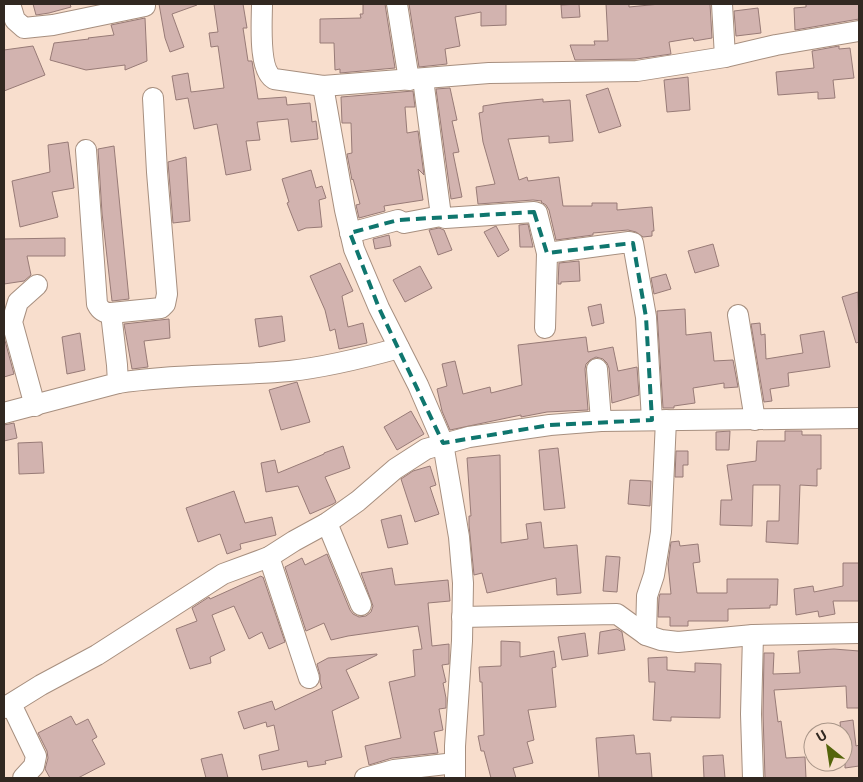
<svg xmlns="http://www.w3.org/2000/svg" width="863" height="782" font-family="Roboto,sans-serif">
  <rect width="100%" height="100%" fill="#f8decd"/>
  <g fill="#d2b3af" stroke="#987b77">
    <polygon points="33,4 70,4 71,7 49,13 36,15"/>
    <polygon points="159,4 196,4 197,5 172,14 184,47 170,52 165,38"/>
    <polygon points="214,4 243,4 247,28 243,28 248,61 252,61 258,99 286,97 287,105 310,103 312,122 316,121 318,139 291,142 288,119 257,122 260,140 246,141 251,170 226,175 217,124 194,129 188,98 176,100 172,76 188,73 191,92 224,88 218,46 211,47 209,33 218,32"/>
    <polygon points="363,4 385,4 395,68 340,73 340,69 335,70 334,43 320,43 320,19 361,18 360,14 363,14"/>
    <polygon points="409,4 506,4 506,25 481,26 481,12 455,17 460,46 445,49 447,64 419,67"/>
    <polygon points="579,4 580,17 562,18 561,5"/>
    <polygon points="606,4 629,4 629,7 660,4 710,4 712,38 694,41 693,38 669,42 671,54 636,59 575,60 570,45 595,45 594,41 608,41"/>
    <polygon points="806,4 859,4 859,19 795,30 794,8 806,7"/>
    <polygon points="758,8 761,33 736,36 734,11"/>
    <polygon points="145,18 147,61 125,70 125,65 86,70 50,60 54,43 89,39 88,38 114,35 111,25"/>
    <polygon points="33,46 45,75 4,91 4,50"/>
    <polygon points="839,46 839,49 850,48 854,78 833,80 835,98 818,99 818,92 778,95 776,72 814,68 812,51"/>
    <polygon points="688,77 690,110 667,112 664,80"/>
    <polygon points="450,88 457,120 452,121 459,152 453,153 462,197 451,199 436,89"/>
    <polygon points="608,88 621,126 599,133 586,95"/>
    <polygon points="413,91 415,107 405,107 407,133 418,131 424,175 418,169 423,200 384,206 385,211 359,218 356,205 360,204 353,179 352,180 347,154 352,153 351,123 342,123 341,97"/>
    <polygon points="543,99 543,102 570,100 573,141 549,143 549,136 508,139 519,180 527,177 528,181 559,177 563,206 592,206 592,203 617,203 617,210 652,207 654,231 652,231 652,236 643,237 636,232 628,230 593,233 593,235 556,240 549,210 546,205 541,202 542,201 533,200 478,204 476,187 495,184 483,142 479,113 483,112 483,106 502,103"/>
    <polygon points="68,142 74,188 52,192 58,217 20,227 12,181 50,172 48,145"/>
    <polygon points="114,146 129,299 112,301 102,213 98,149"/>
    <polygon points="186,157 190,221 173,223 168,162"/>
    <polygon points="311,170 316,188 322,186 326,198 319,200 322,227 306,228 298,231 287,203 289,202 282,179"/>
    <polygon points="528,224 533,247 520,247 519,225"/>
    <polygon points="496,226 509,250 498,257 484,232"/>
    <polygon points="439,228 444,230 452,250 438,255 429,230"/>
    <polygon points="389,235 391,246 375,249 373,239"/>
    <polygon points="65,238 65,256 27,256 31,275 24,281 4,284 4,239"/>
    <polygon points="713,244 719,266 695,273 688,251"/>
    <polygon points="579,261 580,281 561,282 561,284 558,284 559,263"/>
    <polygon points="340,263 353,291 342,296 348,327 363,323 367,343 339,349 335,329 330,331 325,310 310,276"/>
    <polygon points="420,266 432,288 405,302 393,280"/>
    <polygon points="666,274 671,289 654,294 651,278"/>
    <polygon points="858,292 859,342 856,343 842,297"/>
    <polygon points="601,304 604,323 592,326 588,307"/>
    <polygon points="685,309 686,335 711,332 714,361 733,360 738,387 724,388 724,383 693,388 695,403 674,406 674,408 663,408 657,311"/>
    <polygon points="282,316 285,341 259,347 255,319"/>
    <polygon points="169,319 170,338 144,341 148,367 132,369 124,324"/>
    <polygon points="760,323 761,335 765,334 766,359 803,353 800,335 824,331 830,367 788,373 789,386 770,389 772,401 764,402 751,324"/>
    <polygon points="80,333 85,370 67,374 62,337"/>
    <polygon points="4,337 14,374 4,377"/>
    <polygon points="586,337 588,352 613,347 618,371 637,367 639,395 612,403 609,368 607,363 603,359 596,357 590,360 586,364 585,369 588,410 547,412 521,417 521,415 450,430 442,411 437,389 447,386 442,364 455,361 463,394 490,387 491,393 522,385 518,345"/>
    <polygon points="297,382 310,422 281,430 269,390"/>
    <polygon points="411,411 424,434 397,450 384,427"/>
    <polygon points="14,423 17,438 4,441 4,425"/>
    <polygon points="730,431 729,450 716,450 716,432"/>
    <polygon points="785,431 802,431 802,435 821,435 821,469 817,469 817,486 800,485 798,544 766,542 767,521 779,521 780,485 753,485 752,526 720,525 721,500 732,500 727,465 756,461 757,441 785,441"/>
    <polygon points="42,442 44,473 19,474 18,443"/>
    <polygon points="343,446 350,468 325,477 336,502 333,504 310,514 298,486 266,492 261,463 275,460 278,473 324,454 324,453"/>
    <polygon points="558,448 565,508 544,510 539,450"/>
    <polygon points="676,451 688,451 688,465 683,465 683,477 675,477"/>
    <polygon points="500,455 501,543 528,539 526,524 541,522 544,548 577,545 581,593 557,595 556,578 487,593 482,573 474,575 469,525 469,516 471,516 467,458"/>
    <polygon points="430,466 436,485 430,487 439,514 415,522 401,479 413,471"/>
    <polygon points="630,480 651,481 650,506 628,504"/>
    <polygon points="234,491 245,523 272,517 276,535 240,544 241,549 227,554 220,534 198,542 186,508"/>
    <polygon points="401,515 408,544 388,548 381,520"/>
    <polygon points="679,541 680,546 698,544 700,562 693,563 697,593 727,593 727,579 778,579 777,605 770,605 770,608 728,609 728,621 688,621 688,626 670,626 670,617 658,617 659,598 660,594 671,594 668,564 671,542"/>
    <polygon points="327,554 350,610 353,614 359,617 366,616 371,612 373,606 361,573 392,568 395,585 448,580 450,601 428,603 432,646 449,644 449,664 442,665 446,682 443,683 446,698 446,708 439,709 443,730 434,732 438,753 392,758 369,765 365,746 401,738 389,682 415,676 413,650 422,649 418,626 348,636 331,640 324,623 306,631 285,567 302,558 305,565"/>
    <polygon points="606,556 620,557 617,592 603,591"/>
    <polygon points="843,563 859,563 859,601 833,601 835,614 819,617 818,611 796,615 794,589 813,586 814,592 843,586"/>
    <polygon points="261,576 262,577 263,577 285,642 269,649 262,632 249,639 234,606 212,615 225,650 210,657 211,663 190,669 176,629 197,621 192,608 209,597 210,599"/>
    <polygon points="617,629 622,632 625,650 598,654 600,632"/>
    <polygon points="585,633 588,656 562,660 558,637"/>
    <polygon points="501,641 520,642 520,657 554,651 556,667 552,668 556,707 528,710 534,740 527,742 533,763 513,768 516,778 491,778 484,751 481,751 478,736 484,735 482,682 480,682 479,667 501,666"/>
    <polygon points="834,649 859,651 859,708 847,708 846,686 774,690 778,722 781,721 786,758 805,757 806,778 765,778 763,714 764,653 774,653 773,674 800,673 798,651"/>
    <polygon points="377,654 377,655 346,670 359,698 332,711 342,757 325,761 326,764 308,767 307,761 262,770 259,755 279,750 274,725 267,727 266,722 244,729 238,712 272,701 275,710 322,688 320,682 320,675 317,664 328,658"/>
    <polygon points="667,657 667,670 695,672 695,663 721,664 720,718 671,717 671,721 653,720 655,682 649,682 648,658"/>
    <polygon points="71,716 76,725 88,719 97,737 92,740 105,764 78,778 50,778 45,769 48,758 47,751 38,733"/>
    <polygon points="853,720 856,746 859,745 859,766 845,768 845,763 843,764 843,732 841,732 840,722"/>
    <polygon points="634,735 636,754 650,753 652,778 599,778 596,738"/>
    <polygon points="222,754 228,778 206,778 201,759"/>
    <polygon points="723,755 725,778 704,778 703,756"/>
  </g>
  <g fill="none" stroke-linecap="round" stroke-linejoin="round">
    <g stroke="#a78f7f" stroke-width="22">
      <g id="minor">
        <polyline points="10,4 15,20 24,28 53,25 145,6"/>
        <path d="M 262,4 C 262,21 258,70 274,79 L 323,86 L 489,73 L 637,71 L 725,57 L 776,45 L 859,31"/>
        <polyline points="397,4 409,80"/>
        <polyline points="722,4 725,57"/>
        <polyline points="423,79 441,216 445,218 534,212 537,213 547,253 545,328"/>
        <polyline points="323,86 345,210 354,249 379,308 418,385 443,443 446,461 459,537 463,583 462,641 455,746 455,778"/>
        <path d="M 86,150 L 97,304 C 100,310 104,313 111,313 L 161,308 L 165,304 L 167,294 L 157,172 L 153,98"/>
        <polyline points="350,233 398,220 404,223 441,216"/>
        <polyline points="547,253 629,242 633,243 646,317 652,420"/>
        <polyline points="738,315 755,420"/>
        <polyline points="597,369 601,421"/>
        <path d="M 118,383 C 175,374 233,376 290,371 C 327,367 363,358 399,348"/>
        <polyline points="35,406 12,322 18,302 37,285"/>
        <polyline points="4,413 118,383 117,365 111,313"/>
        <polyline points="327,523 361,605"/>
        <polyline points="269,557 309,678"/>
        <polyline points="462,617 617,614 646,635 661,640 678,642 753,635 859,633"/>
        <polyline points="646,635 647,596 654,575 661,532 666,420"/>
        <polyline points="11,704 36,756 34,766 23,778"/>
        <polyline points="4,708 41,685 97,655 223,574 269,557 294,541 327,523 358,501 395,469 426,449 469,437 550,425 601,421 859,418"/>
        <polyline points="365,778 394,770 455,763"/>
        <polyline points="753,778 751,714 753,635"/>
      </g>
    </g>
    <use href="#minor" stroke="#fff" stroke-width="20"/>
  </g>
  <path fill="none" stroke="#0f766e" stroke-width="4" stroke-dasharray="10 6" stroke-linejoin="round" d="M 534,212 L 547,253 L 633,243 L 646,317 L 652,420 L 550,425 L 443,443 L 379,308 L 350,233 L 398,220 Z"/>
  <rect width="863" height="782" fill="none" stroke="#312821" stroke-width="10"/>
  <g transform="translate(828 747) rotate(330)"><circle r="24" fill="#f8decd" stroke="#a89588"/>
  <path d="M0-4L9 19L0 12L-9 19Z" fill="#54640a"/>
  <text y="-8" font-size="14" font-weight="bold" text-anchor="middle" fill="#312821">U</text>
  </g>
</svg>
